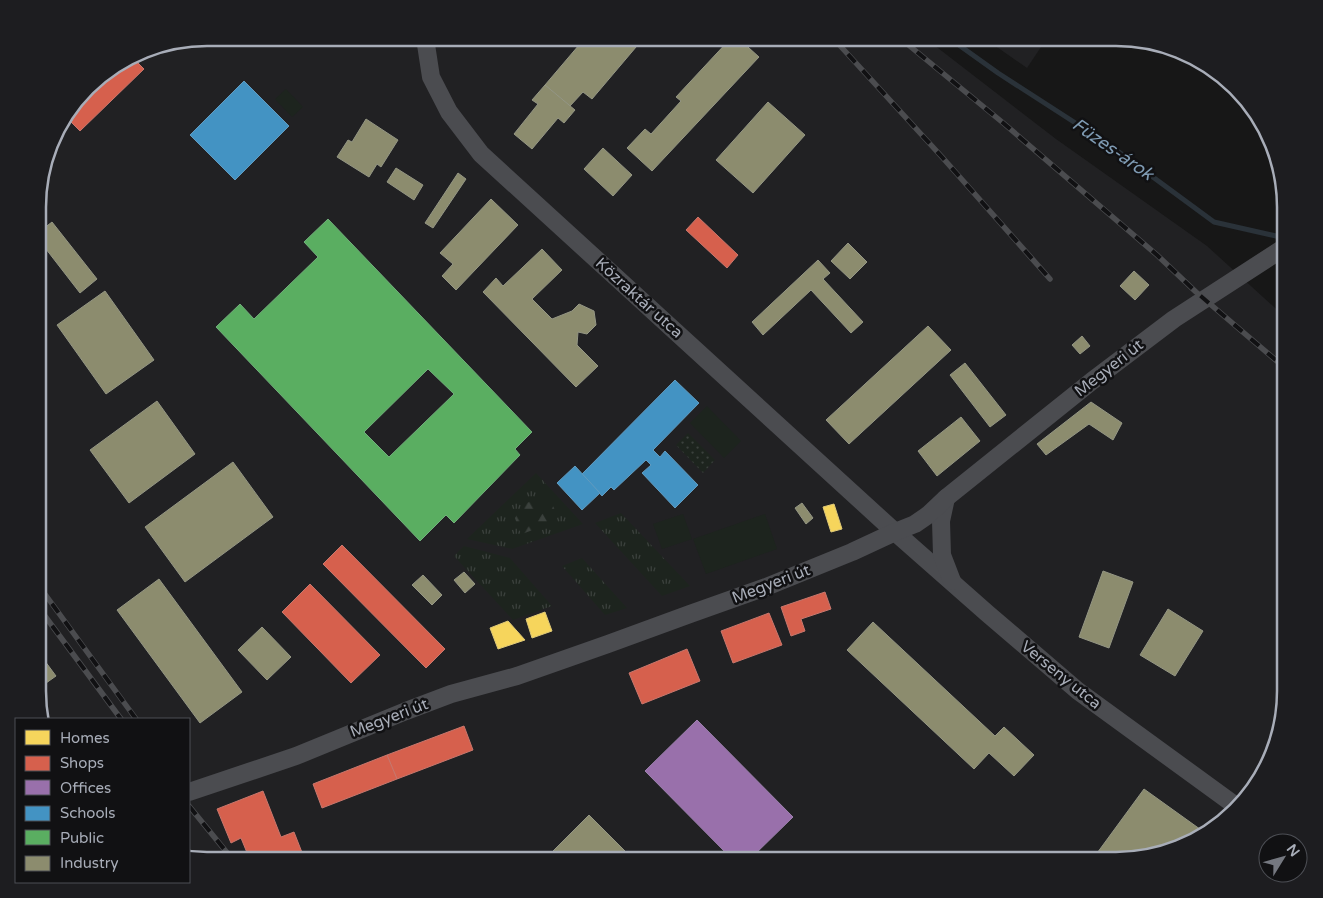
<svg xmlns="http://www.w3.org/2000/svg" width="1323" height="898" font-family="'Varela Round',sans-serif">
  <defs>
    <pattern id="grass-tufts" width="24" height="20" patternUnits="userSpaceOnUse" patternTransform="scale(1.25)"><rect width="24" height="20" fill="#1d241e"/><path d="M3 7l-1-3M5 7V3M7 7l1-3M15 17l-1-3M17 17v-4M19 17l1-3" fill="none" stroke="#3b413d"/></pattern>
    <pattern id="forest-firs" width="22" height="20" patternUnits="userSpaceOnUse" patternTransform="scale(1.25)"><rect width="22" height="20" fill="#1d241e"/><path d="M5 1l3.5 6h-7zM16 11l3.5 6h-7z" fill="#3b413d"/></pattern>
    <pattern id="park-dots" width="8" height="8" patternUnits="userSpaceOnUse" patternTransform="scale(1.25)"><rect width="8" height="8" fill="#1d241e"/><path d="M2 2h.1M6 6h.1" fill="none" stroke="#3b413d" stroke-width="1.8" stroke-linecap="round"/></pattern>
  </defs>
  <rect width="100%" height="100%" fill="#171717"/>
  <g fill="#212123">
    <polygon points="207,38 925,38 1056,139 1207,246 1285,317 1285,701 1276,746 1251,794 1191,843 1116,860 197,860 189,859 189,719 41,719 39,713 39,185 55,132 95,80 143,50"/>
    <polygon points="984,38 1047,38 1027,68"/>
  </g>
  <g fill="url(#grass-tufts)">
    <polygon points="536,473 583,524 512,549 467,539"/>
    <polygon points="621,513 690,586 662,596 595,523"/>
    <polygon points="464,546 510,558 552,606 513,620 454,556"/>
    <polygon points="582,558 627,608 605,615 562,566"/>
  </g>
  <polygon fill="url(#forest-firs)" points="541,497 553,506 558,517 554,522 522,534 519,530 515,518 524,504"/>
  <polygon fill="url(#park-dots)" points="688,433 715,460 703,473 676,445"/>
  <g fill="#1d241e">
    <polygon points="286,89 303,107 292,117 275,99"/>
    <polygon points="707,406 741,441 724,458 690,423"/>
    <polygon points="683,514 692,539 662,549 653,524"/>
    <polygon points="765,514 777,549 706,574 693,539"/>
  </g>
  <g fill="#f6d55c" stroke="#dfc978">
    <polygon points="834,504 842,529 831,532 823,507"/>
    <polygon points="545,612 552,631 532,638 526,619"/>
    <polygon points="508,621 525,640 498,649 490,628"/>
  </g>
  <g fill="#d6604d" stroke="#c8776d">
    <polygon points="132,57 144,69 80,131 66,117 95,80"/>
    <polygon points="698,217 738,255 727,268 686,230"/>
    <polygon points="342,545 445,649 426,668 323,564"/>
    <polygon points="310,584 380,655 351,683 282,612"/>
    <polygon points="825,592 831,609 801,619 805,631 791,636 781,607"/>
    <polygon points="769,613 782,645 733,663 721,631"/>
    <polygon points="687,649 700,681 642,704 629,673"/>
    <polygon points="464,726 473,750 397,779 387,755"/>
    <polygon points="387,755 397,779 322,808 313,784"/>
    <polygon points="263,791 281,837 294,832 303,855 290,860 250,860 241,838 231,843 217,809"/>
  </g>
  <polygon fill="#9970ab" stroke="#9e82af" points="697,720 793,817 749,860 733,860 645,771"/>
  <g fill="#4393c3" stroke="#619bc0">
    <polygon points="244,81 289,126 235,180 190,135"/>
    <polygon points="675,380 699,403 653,450 660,457 665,451 698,485 675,508 642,473 651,465 646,460 614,490 611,487 602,496 582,474"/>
    <polygon points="575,466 600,493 582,510 557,483"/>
  </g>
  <path fill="#5aae61" stroke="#71ae7b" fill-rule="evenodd" d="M 328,219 L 532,432 L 515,449 L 520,455 L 454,523 L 446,515 L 420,541 L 216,327 L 240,304 L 254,319 L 318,257 L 304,242 ZM 428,369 L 454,394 L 389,457 L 364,432 Z"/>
  <g fill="#8c8c6e" stroke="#949684">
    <polygon points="585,38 639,38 642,40 592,99 583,92 570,106 545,85"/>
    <polygon points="731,38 738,38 759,57 652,171 627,148 645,129 651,134 681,101 676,97"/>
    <polygon points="545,85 575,110 564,123 558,118 532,149 514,134 538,104 532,100"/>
    <polygon points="768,102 805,135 753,193 716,160"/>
    <polygon points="366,119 398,140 381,167 377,164 369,177 337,157 348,140 352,142"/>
    <polygon points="603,148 632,175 613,196 584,169"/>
    <polygon points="396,168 423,185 414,200 387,182"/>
    <polygon points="458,173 466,179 433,228 425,223"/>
    <polygon points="491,199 518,225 456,290 442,276 453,264 440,253"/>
    <polygon points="52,222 97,279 80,293 39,240 39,232"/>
    <polygon points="848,243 867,262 850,279 831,261"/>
    <polygon points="542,249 562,270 532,299 552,319 572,311 579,304 594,311 596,325 587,334 578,332 577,345 598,366 576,387 483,292 496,278 503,286"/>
    <polygon points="818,260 830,273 823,279 863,322 851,333 811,290 763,335 752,322"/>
    <polygon points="1134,271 1149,285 1135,300 1120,286"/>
    <polygon points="105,291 154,360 106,394 57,325"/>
    <polygon points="928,326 951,350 849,444 826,420"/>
    <polygon points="1082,336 1090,346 1080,354 1072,345"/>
    <polygon points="965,363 1006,415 990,427 950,375"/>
    <polygon points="157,401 195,454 129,503 90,450"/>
    <polygon points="1091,402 1122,423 1113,440 1089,424 1046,455 1037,444"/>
    <polygon points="961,417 980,441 937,476 918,451"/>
    <polygon points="233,462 273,517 185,582 145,527"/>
    <polygon points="802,503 813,518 806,524 795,508"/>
    <polygon points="1103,571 1133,582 1109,648 1079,637"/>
    <polygon points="464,572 475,584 465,593 454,580"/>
    <polygon points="423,575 442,595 432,605 412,585"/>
    <polygon points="159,579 242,692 200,723 117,610"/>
    <polygon points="1168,609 1203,631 1175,676 1140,655"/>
    <polygon points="873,622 995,736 1004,727 1034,755 1014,776 989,753 974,769 847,650"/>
    <polygon points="262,627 291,657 267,680 238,650"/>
    <polygon points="39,653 56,676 39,688"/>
    <polygon points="1144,789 1204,832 1191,843 1116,860 1092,860"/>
    <polygon points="589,815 634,860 544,860"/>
  </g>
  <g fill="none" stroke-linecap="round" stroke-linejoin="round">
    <polyline stroke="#2a3239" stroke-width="5" points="949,38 998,73 1108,144 1214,222 1285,238"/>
    <g stroke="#4b4c50" stroke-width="18">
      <polyline points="425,38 431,77 449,112 481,154 895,532 988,614 1078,691 1236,806"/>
      <polyline points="946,498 941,521 942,555 952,581"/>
      <polyline points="189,792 296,756 406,711 451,694 517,676 608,644 690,614 766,587 852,552 895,532 915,524 928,515 946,498 1092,381 1174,319 1285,247"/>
    </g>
    <g stroke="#4b4c4f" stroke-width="5.5">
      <g id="rail">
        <polyline points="833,38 942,157 1050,279"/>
        <polyline points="900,38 1002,122 1157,255 1196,292 1285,368"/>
        <polyline points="39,586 136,719"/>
        <polyline points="39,608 121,719"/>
        <polyline points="189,806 233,860"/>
      </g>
    </g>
    <use href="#rail" stroke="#111113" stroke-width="4" stroke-dasharray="11" stroke-linecap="butt"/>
  </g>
  <g text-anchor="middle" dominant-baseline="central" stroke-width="5" stroke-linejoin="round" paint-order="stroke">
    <g font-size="16" fill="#a8adb8" stroke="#111113">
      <text transform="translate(639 298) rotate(42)">Közraktár utca</text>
      <text transform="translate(1109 368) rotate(-38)">Megyeri út</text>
      <text transform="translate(771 584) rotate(-21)">Megyeri út</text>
      <text transform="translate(1061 675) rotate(39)">Verseny utca</text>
      <text transform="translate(389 718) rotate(-21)">Megyeri út</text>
    </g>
    <g font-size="18" font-style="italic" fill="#7f9bb3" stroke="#111113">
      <text transform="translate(1113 149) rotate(35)">Füzes-árok</text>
    </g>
  </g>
  <path d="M0 0H1323V898H0ZM207 46H1116A161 161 0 0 1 1277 207V691A161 161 0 0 1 1116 852H207A161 161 0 0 1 46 691V207A161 161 0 0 1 207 46Z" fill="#1d1d20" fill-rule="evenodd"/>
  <path fill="none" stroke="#a8adb8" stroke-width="2.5" d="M207 46H1116A161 161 0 0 1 1277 207V691A161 161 0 0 1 1116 852H207A161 161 0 0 1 46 691V207A161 161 0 0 1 207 46Z"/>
  <rect x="15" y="718" width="175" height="165" fill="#111113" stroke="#4d4f55"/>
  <rect x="25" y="730" width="25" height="15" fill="#f6d55c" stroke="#4d4f55"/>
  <text x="60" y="743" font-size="15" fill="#a8adb8">Homes</text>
  <rect x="25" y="756" width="25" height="15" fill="#d6604d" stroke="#4d4f55"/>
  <text x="60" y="768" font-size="15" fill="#a8adb8">Shops</text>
  <rect x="25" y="780" width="25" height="15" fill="#9970ab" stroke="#4d4f55"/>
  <text x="60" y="793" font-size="15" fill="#a8adb8">Offices</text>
  <rect x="25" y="806" width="25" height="15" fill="#4393c3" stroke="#4d4f55"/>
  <text x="60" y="818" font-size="15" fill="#a8adb8">Schools</text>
  <rect x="25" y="830" width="25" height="15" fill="#5aae61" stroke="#4d4f55"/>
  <text x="60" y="843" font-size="15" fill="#a8adb8">Public</text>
  <rect x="25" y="856" width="25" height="15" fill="#8c8c6e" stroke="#4d4f55"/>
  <text x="60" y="868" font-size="15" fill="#a8adb8">Industry</text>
  <g transform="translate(1283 858) rotate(53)"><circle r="24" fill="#111113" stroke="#4d4f55"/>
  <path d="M0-4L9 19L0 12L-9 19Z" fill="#757880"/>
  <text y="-8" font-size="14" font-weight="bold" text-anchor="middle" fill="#a8adb8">N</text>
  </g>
</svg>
